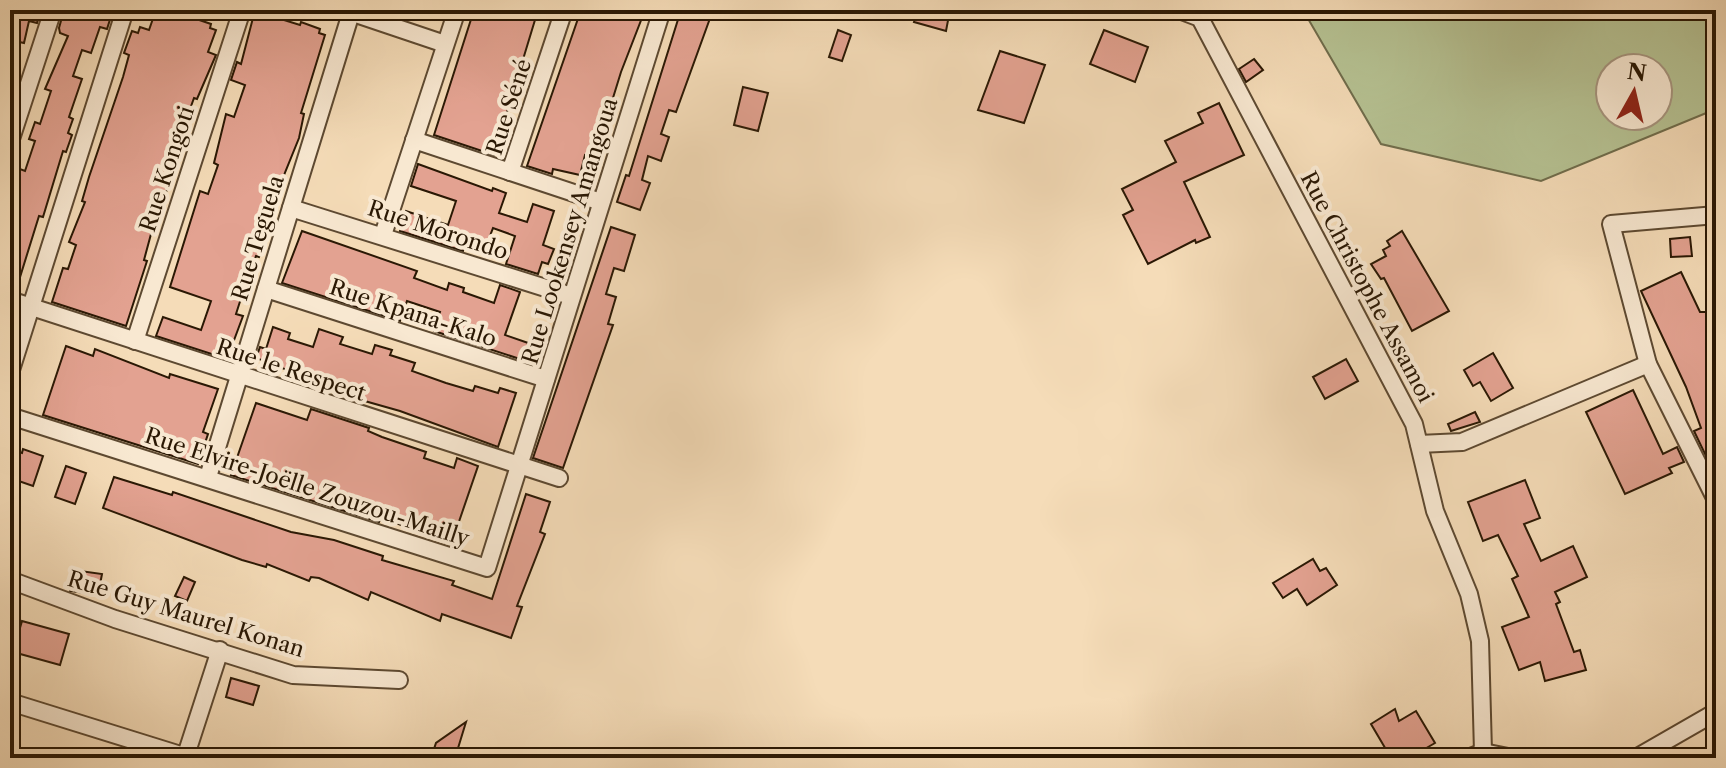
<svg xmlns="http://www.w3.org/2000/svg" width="1726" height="768" font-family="'Libre Caslon Text',serif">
  <rect width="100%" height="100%" fill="#f5dcb8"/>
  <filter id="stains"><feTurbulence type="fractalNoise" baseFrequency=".0025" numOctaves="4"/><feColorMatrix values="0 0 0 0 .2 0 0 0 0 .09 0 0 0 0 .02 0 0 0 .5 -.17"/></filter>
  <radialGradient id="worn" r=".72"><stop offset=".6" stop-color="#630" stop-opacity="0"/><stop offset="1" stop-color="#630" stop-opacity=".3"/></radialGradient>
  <path fill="#b6c293" stroke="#706d4c" stroke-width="2" fill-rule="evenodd" d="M 1303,10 L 1716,10 L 1716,109 L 1541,181 L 1381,144 ZM 1610,68 L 1658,68 L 1658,116 L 1610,116 Z"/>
  <g fill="#e3a291" stroke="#2a1804" stroke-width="2">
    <polygon points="10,10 41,10 37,23 29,21 24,43 10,40"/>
    <polygon points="64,10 113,10 107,29 100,27 91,53 82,50 73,76 82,79 69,117 73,119 68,133 72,135 66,152 63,151 43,217 39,216 16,290 10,289 10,199 20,169 25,171 35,141 29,139 35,122 40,124 51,91 45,89 68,36 60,33 59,28"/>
    <polygon points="156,10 170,10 211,24 210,28 216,30 208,52 216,55 197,99 194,98 181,134 174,157 178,159 151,234 144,260 147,261 126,326 52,302 63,268 68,269 76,245 69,242 85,202 82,201 89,177 123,77 129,55 124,53 132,31 138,33 140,27 149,30"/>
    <polygon points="474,10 538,10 494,155 434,135"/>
    <polygon points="581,10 645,10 621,72 600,140 605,142 599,160 585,155 580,175 553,169 552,174 527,166"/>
    <polygon points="681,10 713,10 676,112 669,110 661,134 669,137 661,161 648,156 642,180 650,183 640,210 617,202 626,175 629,176"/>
    <polygon points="918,10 950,10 946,31 914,22"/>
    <polygon points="254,14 267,19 268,15 300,25 301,22 320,29 319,33 325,35 301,113 304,114 299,138 278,190 281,191 268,235 259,257 256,256 244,289 236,314 243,316 227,359 156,336 163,317 201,330 211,301 170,287 200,191 208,194 218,165 214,163 226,114 234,117 245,85 231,80 237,62 241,64"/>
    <polygon points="838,30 851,35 842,61 829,57"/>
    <polygon points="1104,30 1148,47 1135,82 1090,64"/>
    <polygon points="1000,51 1045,65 1024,123 978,110"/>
    <polygon points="1254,59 1263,70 1246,82 1239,69"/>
    <polygon points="743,87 768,93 758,131 734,125"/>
    <polygon points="1219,103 1244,155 1184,182 1210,237 1196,243 1195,240 1148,264 1123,215 1133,210 1122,189 1176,162 1165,141 1203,123 1198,113"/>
    <polygon points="418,164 492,191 493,188 506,193 499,213 527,222 533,204 554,211 543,245 554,249 548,264 542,262 538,274 506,264 515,236 493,228 485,249 466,242 463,251 400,231 406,211 448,225 456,201 411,186"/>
    <polygon points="611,227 635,235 624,271 614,268 606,294 616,297 608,324 613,325 563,468 533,458"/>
    <polygon points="302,231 417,271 414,278 447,290 449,283 464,288 463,292 494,303 500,285 520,292 505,335 531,344 526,361 434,331 440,312 407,301 400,321 282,283"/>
    <polygon points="1402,231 1449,311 1412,331 1384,278 1381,279 1371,264 1386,256 1383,250 1390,246 1387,241"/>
    <polygon points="1690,237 1692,256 1671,257 1670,239"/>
    <polygon points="1681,272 1700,312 1716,312 1716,449 1705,454 1694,431 1701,428 1686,387 1641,291"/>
    <polygon points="273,327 290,333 288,339 313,347 319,329 343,337 340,344 372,354 375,345 392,350 390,355 415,363 412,371 446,383 473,391 475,386 498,393 500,388 516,393 498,447 400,411 301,383 303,376 256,358 260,347 266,349"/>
    <polygon points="66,346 93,356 95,349 169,378 170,374 218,389 203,432 208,434 198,464 43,415"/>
    <polygon points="1493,353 1513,388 1491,401 1480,382 1473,386 1464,370"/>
    <polygon points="1346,359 1358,381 1325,399 1313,377"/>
    <polygon points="1633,390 1663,454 1677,447 1684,462 1669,468 1672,473 1625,494 1586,412"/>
    <polygon points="256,403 307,420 311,409 369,428 368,431 382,437 426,452 424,458 454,468 457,458 478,466 451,545 381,517 379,522 231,475"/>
    <polygon points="1475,412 1480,422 1451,431 1448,424"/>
    <polygon points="10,449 22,453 23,449 43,456 33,486 10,478"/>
    <polygon points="66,466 86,473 75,504 55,497"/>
    <polygon points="114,477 172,495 173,492 291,532 334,540 383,556 382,560 454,581 452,585 492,599 526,494 550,502 540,532 545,534 517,606 522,607 511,638 442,614 440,621 371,592 368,600 319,578 311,577 309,581 267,564 266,567 242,560 103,508"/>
    <polygon points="1525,480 1540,518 1524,524 1541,561 1573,546 1587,577 1555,592 1560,602 1556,604 1574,652 1580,650 1586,670 1545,681 1540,662 1519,670 1502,627 1529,617 1512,579 1518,576 1498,535 1483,541 1468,502"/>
    <polygon points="1313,559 1320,571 1326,568 1337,585 1307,605 1297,589 1283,598 1273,583"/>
    <polygon points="73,570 102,574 98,595 70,591"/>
    <polygon points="184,577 195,582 187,601 175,596"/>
    <polygon points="22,621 69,634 60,665 13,652"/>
    <polygon points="231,678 259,686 253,705 226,697"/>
    <polygon points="1395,709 1399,721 1416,711 1435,743 1409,758 1391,758 1371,724"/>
    <polygon points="466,722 455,758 431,758 436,743"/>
  </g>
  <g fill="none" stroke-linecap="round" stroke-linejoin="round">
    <g stroke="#5d4931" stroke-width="20">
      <g id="minor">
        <polyline points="344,10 445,44"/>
        <polyline points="1179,10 1200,18 1414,424 1435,511 1469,594 1480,641 1483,752"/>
        <polyline points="414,140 601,202"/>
        <polyline points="10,142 53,10"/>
        <polyline points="510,172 564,10"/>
        <polyline points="291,208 571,296"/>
        <polyline points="1716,215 1611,224 1648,364 1716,500"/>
        <polyline points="383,235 457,10"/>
        <polyline points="266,289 546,379"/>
        <polyline points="10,300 559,478"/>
        <polyline points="135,341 242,10"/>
        <polyline points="10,373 125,10"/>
        <polyline points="10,416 487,568 662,10"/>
        <polyline points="1419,444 1462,442 1648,364"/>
        <polyline points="208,477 351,13"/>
        <polyline points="10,580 115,619 293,675 399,680"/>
        <polyline points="10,702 190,758"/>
        <polyline points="185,758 220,650"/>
        <polyline points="1468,758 1483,752 1513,758"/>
        <polyline points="1636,758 1716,712"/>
      </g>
    </g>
    <use href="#minor" stroke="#f8e8d1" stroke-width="16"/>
  </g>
  <g text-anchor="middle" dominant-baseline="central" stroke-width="8" stroke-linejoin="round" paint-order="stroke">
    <g font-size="22" fill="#2a1804" stroke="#f8e8d1">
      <text transform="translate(509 107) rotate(-72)">Rue Séné</text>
      <text transform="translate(167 169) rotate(-72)">Rue Kongoti</text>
      <text transform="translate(438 230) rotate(18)">Rue Morondo</text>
      <text transform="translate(570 231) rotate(-73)">Rue Lookensey Amangoua</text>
      <text transform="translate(258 238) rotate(-73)">Rue Teguela</text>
      <text transform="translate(1367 287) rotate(62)">Rue Christophe Assamoi</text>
      <text transform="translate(413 313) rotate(18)">Rue Kpana-Kalo</text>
      <text transform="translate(291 370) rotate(18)">Rue le Respect</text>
      <text transform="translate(307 487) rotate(18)">Rue Elvire-Joëlle Zouzou-Mailly</text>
      <text transform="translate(186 614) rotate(17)">Rue Guy Maurel Konan</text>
    </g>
  </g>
  <rect width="1726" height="768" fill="none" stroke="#f5dcb8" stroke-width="40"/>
  <rect x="12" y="12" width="1702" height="744" fill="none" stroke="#2a1804" stroke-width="4"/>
  <rect x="20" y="20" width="1686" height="728" fill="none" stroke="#2a1804" stroke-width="2"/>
  <g transform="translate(1634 92) rotate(8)"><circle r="38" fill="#f8e8d1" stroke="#a6957f" stroke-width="2"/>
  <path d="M0-6L14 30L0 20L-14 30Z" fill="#8f2418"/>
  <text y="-12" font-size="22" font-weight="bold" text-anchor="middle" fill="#2a1804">N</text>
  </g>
  <rect width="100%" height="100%" filter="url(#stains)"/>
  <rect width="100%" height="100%" fill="url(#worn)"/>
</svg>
